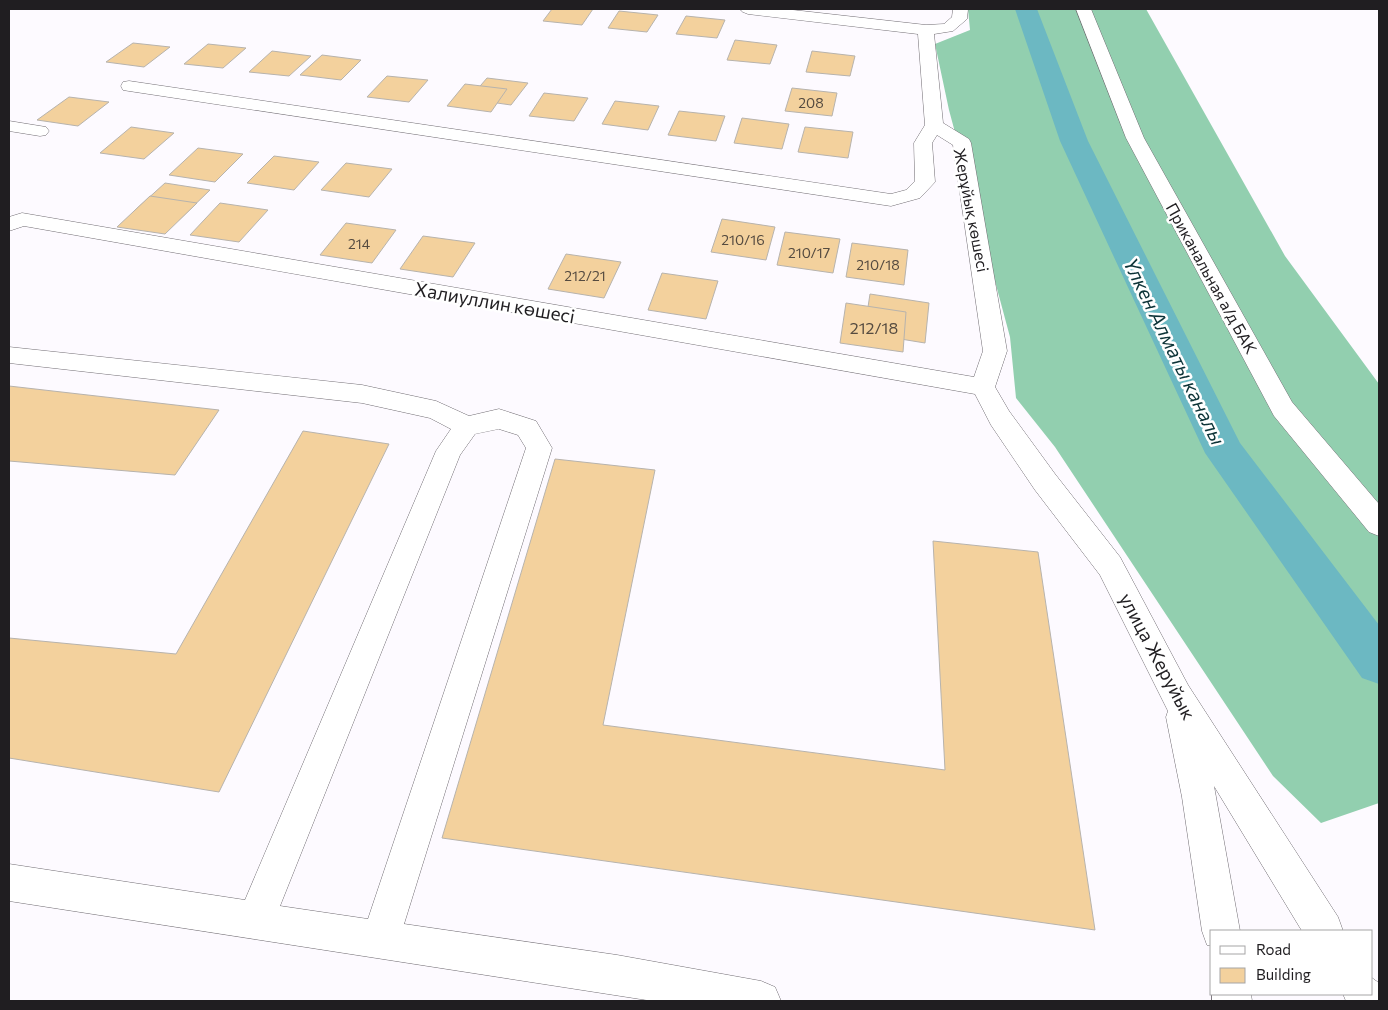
<svg xmlns="http://www.w3.org/2000/svg" width="1388" height="1010" font-family="Commissioner,sans-serif">
  <rect width="100%" height="100%" fill="#fdfaff"/>
  <polygon fill="#92cfaf" points="968,9 1146,9 1285,256 1379,384 1379,803 1321,823 1273,776 1055,447 1016,398 1010,337 949,110 935,44 970,30"/>
  <g fill="none" stroke-linecap="round" stroke-linejoin="round">
    <polygon fill="#6cb8c2" fill-rule="evenodd" points="1015,9 1037,9 1088,141 1240,443 1379,625 1379,684 1362,678 1205,453 1060,141"/>
  </g>
  <g fill="#f3d19d" stroke="#b7b3ad">
    <polygon points="552,9 593,9 582,25 543,21"/>
    <polygon points="619,11 658,15 647,32 608,28"/>
    <polygon points="686,16 725,20 717,38 676,34"/>
    <polygon points="735,40 777,45 770,64 727,60"/>
    <polygon points="133,43 170,47 144,67 106,62"/>
    <polygon points="208,44 246,48 223,68 184,64"/>
    <polygon points="272,51 311,56 289,76 249,72"/>
    <polygon points="812,51 855,56 850,76 806,72"/>
    <polygon points="322,55 361,60 341,80 300,75"/>
    <polygon points="387,76 428,80 409,102 367,97"/>
    <polygon points="487,78 528,83 511,105 469,99"/>
    <polygon points="465,84 507,89 491,112 447,106"/>
    <polygon points="792,88 837,93 832,116 785,111"/>
    <polygon points="544,93 588,98 574,121 529,116"/>
    <polygon points="69,97 109,102 78,126 37,120"/>
    <polygon points="615,101 659,106 648,130 602,124"/>
    <polygon points="679,111 725,116 716,141 668,135"/>
    <polygon points="742,118 789,124 782,149 734,143"/>
    <polygon points="131,127 174,133 144,159 100,153"/>
    <polygon points="805,127 853,132 848,158 798,152"/>
    <polygon points="198,148 243,154 215,182 169,175"/>
    <polygon points="274,156 319,162 294,190 247,183"/>
    <polygon points="346,163 392,169 369,197 321,190"/>
    <polygon points="165,183 210,190 179,220 133,212"/>
    <polygon points="150,196 197,203 165,234 117,227"/>
    <polygon points="220,203 268,210 239,242 190,235"/>
    <polygon points="722,219 775,227 766,260 711,252"/>
    <polygon points="346,223 396,230 372,263 320,255"/>
    <polygon points="785,232 840,239 833,273 777,265"/>
    <polygon points="423,236 475,243 453,277 400,269"/>
    <polygon points="852,243 908,250 904,285 846,277"/>
    <polygon points="566,254 621,262 604,298 548,289"/>
    <polygon points="662,273 718,281 706,319 648,310"/>
    <polygon points="870,294 929,303 925,343 864,333"/>
    <polygon points="846,303 906,312 903,352 840,343"/>
    <polygon points="9,386 219,410 175,475 9,461"/>
    <polygon points="303,431 389,444 219,792 9,758 9,638 176,654"/>
    <polygon points="555,459 655,470 603,725 945,770 933,541 1038,552 1095,930 442,838"/>
  </g>
  <g fill="none" stroke-linecap="round" stroke-linejoin="round">
    <g stroke="#716d73" stroke-width="1">
      <g id="minor">
        <polygon points="740,9 784,9 926,25 944,24 952,17 953,9 968,9 967,19 953,31 934,34 943,123 969,139 971,143 1007,351 995,387 1009,411 1055,474 1120,557 1188,685 1338,917 1343,931 1302,931 1214,786 1240,931 1212,931 1212,946 1207,945 1202,931 1182,797 1166,717 1168,711 1100,575 1035,490 991,425 975,394 24,226 9,231 9,217 22,213 974,377 983,351 953,145 937,135 932,143 935,182 920,198 891,206 129,91 123,90 121,86 123,82 129,81 891,194 906,190 915,181 914,143 925,125 918,34 748,14 743,12"/>
        <polygon points="1076,9 1091,9 1144,138 1292,402 1379,504 1379,536 1369,532 1274,416 1126,138"/>
        <polygon points="9,121 46,127 49,131 46,135 40,136 9,131"/>
        <path d="M 9,347 L 362,385 L 436,401 L 469,416 L 499,409 L 536,421 L 552,448 L 404,924 L 617,955 L 761,981 L 775,987 L 781,1001 L 653,1001 L 9,901 L 9,864 L 245,900 L 436,451 L 451,429 L 430,418 L 362,403 L 9,363 ZM 499,429 L 518,435 L 526,448 L 368,919 L 280,906 L 460,455 L 475,434 Z"/>
        <polygon points="1372,978 1379,983 1379,1001 1346,1001 1343,994 1372,994"/>
        <polygon points="1212,992 1251,994 1252,1001 1212,1001"/>
      </g>
    </g>
    <use href="#minor" fill="#fff" fill-rule="evenodd"/>
  </g>
  <g text-anchor="middle" dominant-baseline="central" stroke-width="5" stroke-linejoin="round" paint-order="stroke">
    <g font-size="14" fill="#554b40">
      <text x="811" y="102">208</text>
      <text x="743" y="239">210/16</text>
      <text x="359" y="243">214</text>
      <text x="809" y="252">210/17</text>
      <text x="878" y="264">210/18</text>
      <text x="585" y="275">212/21</text>
    </g>
    <g font-size="16" fill="#201e21" stroke="#fff">
      <text transform="translate(972 210) rotate(79)">Жерұйық көшесі</text>
      <text transform="translate(1212 278) rotate(61)">Приканальная а/д БАК</text>
    </g>
    <g font-size="16" fill="#554b40">
      <text x="874" y="327">212/18</text>
    </g>
    <g font-size="19" fill="#201e21" stroke="#fff">
      <text transform="translate(495 302) rotate(10)">Халиуллин көшесі</text>
      <text transform="translate(1158 656) rotate(62)">улица Жеруйык</text>
    </g>
    <g font-size="20" font-style="italic" fill="#0c3337" stroke="#fff">
      <text transform="translate(1175 351) rotate(64)">Үлкен Алматы каналы</text>
    </g>
  </g>
  <rect width="1388" height="1010" fill="none" stroke="#201e21" stroke-width="20"/>
  <rect x="1210" y="930" width="162" height="65" fill="#ffffff" stroke="#a6a5a6"/>
  <rect x="1220" y="946" width="25" height="8" fill="#ffffff" stroke="#a6a5a6"/>
  <text x="1256" y="955" font-size="15" fill="#201e21">Road</text>
  <rect x="1220" y="968" width="25" height="15" fill="#f3d19d" stroke="#a6a5a6"/>
  <text x="1256" y="980" font-size="15" fill="#201e21">Building</text>
</svg>
